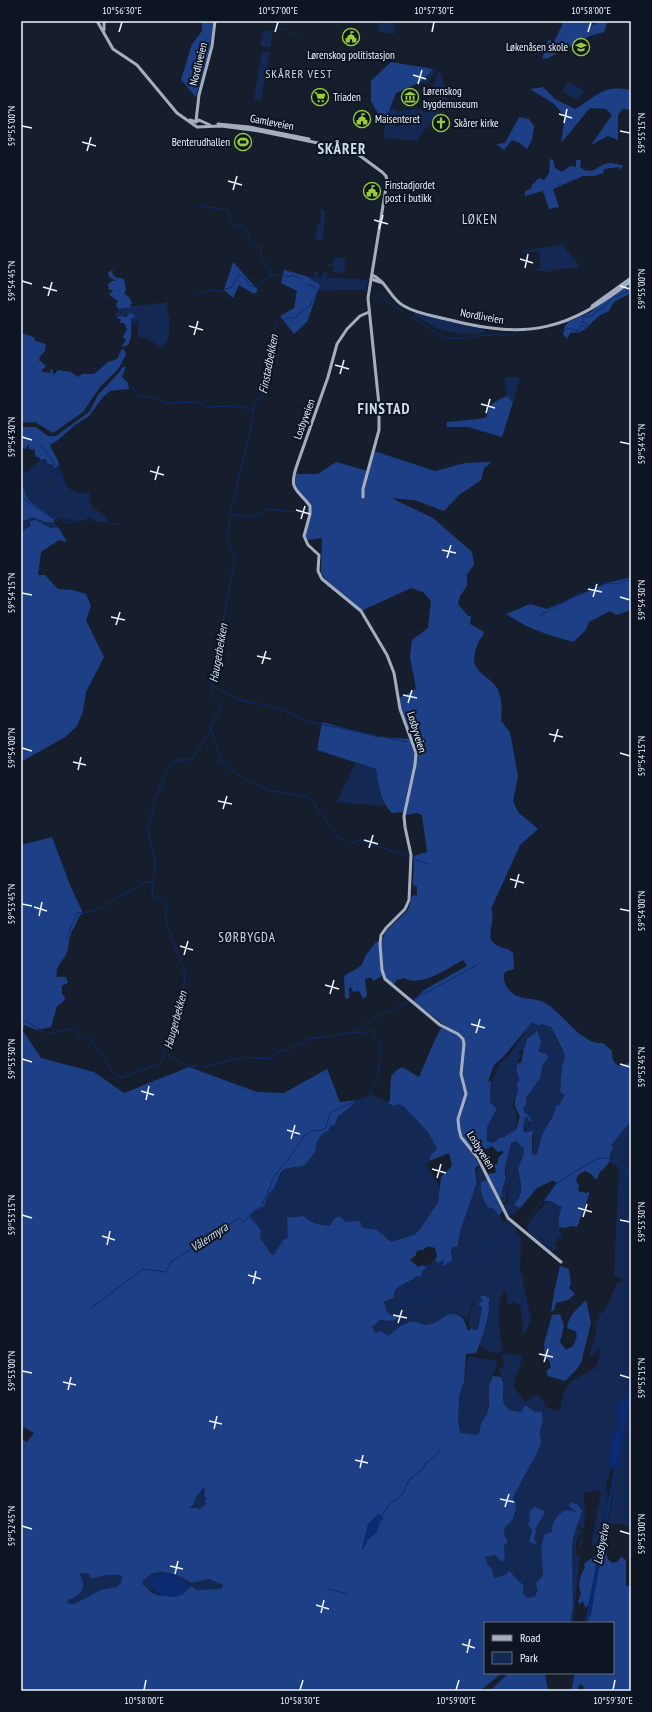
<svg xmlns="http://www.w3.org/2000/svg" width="652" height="1712" font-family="'PT Sans Narrow',sans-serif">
  <rect width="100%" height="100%" fill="#161e2d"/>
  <g fill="#132954">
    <polygon points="379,21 395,23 394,34 378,31"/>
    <polygon points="263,30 273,31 270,47 260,46"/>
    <polygon points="262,51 270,52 261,100 254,99"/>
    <polygon points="433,69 441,73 451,112 448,112 433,86 438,74 435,70 427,84 421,82"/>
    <polygon points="568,81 584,91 578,101 562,91"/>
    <path d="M 437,106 L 440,110 L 439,113 L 421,134 L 418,141 L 384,138 C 385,129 384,111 394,107 L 396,111 L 422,109 L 424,113 L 427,112 L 427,108 Z"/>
    <path d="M 320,209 L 324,210 L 325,212 C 324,221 324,230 323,238 L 319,241 L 314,239 L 321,217 Z"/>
    <polygon points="564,244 567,251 581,267 551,270 551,272 530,270 541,268 539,251 524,253 523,251"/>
    <polygon points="334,258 346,258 344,273 334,272 334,266 328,266 328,264 334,264"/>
    <polygon points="315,272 318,272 317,278 322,279 323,272 327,272 327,278 344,278 367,280 367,286 362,289 319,289 320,285 308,278 309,276 313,278"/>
    <path d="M 168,301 L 167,313 L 170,316 C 168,327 172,339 162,348 L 148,339 L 138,336 L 138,321 L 135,321 L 133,325 L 131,319 L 134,318 L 127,315 L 124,317 L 121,316 L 116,318 L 115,314 L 123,307 L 164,303 Z"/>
    <polygon points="414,313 416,313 485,330 485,333 463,334 438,329 414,315"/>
    <polygon points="504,377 520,378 513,402 507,396"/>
    <path d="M 40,459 L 54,465 L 56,470 L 59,468 C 66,485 68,499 90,491 L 89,499 L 92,507 L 106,516 L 107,522 L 96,522 L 90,516 L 85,520 L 77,522 L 59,517 L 55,520 L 29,501 L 21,487 L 21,465 L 26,473 L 30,468 L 39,462 Z"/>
    <path d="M 32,517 L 54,521 L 56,523 L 56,527 C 50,529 38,526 30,525 L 26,531 L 21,530 L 21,521 Z"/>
    <polygon points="356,763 376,769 382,801 385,806 336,802"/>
    <path d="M 532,1022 L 538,1026 L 540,1024 L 551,1027 C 555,1037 559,1047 565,1055 L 564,1062 L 562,1067 L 560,1092 L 565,1095 L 559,1105 L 556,1106 L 554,1114 L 542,1135 L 537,1154 L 535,1155 L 532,1155 L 534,1131 L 528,1132 L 525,1130 L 532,1124 L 523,1131 L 523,1127 L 525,1117 L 531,1121 L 525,1113 L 523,1108 L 526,1105 L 526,1098 L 540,1077 L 543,1064 L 547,1054 L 541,1053 C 538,1044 542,1042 536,1031 L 527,1039 L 525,1047 L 518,1053 L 520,1055 L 517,1066 L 520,1080 L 517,1087 L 518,1091 L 512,1107 L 516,1112 L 517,1125 L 516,1130 L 505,1137 L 490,1143 L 487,1142 L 487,1127 L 497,1110 L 490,1102 L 492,1079 L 496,1073 L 499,1064 L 508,1056 L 525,1033 L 524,1031 L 528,1027 L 529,1023 Z"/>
    <path d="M 373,1095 L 394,1106 L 399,1104 L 404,1107 L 428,1132 L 437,1149 L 430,1156 L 427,1166 C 431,1173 438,1181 439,1188 C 442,1199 424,1229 415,1235 C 408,1239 398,1238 391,1243 L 377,1230 L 363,1228 L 360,1221 L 346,1222 L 339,1217 L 335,1219 L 330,1226 L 317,1224 L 288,1237 L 283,1240 L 275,1256 L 272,1255 L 259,1238 L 250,1218 L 254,1212 L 265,1204 C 266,1202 266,1198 268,1195 C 269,1192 272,1191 274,1188 C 281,1169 285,1168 304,1166 L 315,1151 L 316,1144 L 322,1135 L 328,1130 L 331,1125 L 336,1125 C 340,1109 358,1100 373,1095 Z"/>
    <path d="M 631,1121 L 631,1526 L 614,1523 L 612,1525 L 612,1529 L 607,1529 L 618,1467 L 611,1468 L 606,1486 L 608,1498 L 603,1529 L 598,1547 L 591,1545 L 601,1492 L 595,1490 L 583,1493 L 585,1511 L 584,1529 L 578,1525 L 581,1511 L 576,1503 L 572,1502 L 577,1511 C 563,1514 550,1512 552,1532 L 545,1534 C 538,1548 543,1561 543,1576 L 537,1580 L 535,1597 L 527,1598 L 523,1594 L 525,1588 L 510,1572 L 508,1571 L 507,1574 L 496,1579 L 494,1578 L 492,1569 L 488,1565 L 485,1557 L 497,1555 L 501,1561 L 505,1557 L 504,1545 L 507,1539 L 504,1535 L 505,1527 L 516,1514 L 513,1497 L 537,1453 L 543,1420 L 542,1412 L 534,1411 L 525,1405 L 521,1412 L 509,1410 L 505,1407 L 502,1391 L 503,1379 L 498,1369 L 503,1368 L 504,1359 L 500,1355 L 504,1354 L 515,1355 L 517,1354 L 522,1358 C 517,1381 505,1381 526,1402 L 533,1396 L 538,1395 L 541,1397 L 546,1408 L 560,1411 C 562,1401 562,1393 569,1384 C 578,1372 604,1374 599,1349 L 597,1349 L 594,1355 L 589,1357 L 596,1331 L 596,1322 L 599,1320 L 599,1315 L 606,1308 L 617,1283 L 623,1281 L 623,1279 L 614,1276 L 619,1168 L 610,1161 L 612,1150 L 611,1145 Z"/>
    <path d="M 514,1141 L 523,1147 L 524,1159 L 518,1169 L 519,1174 L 510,1179 L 507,1192 L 506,1202 L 501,1203 L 499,1198 L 502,1196 C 502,1191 504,1186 505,1180 C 506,1171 507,1147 514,1141 Z"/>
    <path d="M 480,1166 L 488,1180 L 491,1209 L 494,1208 L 503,1223 L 507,1219 L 516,1228 L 516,1234 L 521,1237 L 520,1267 L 531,1320 L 525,1333 L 521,1333 L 523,1325 L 520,1305 L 514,1302 L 507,1305 L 507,1293 L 506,1291 C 494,1296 501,1340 502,1352 C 494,1355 484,1350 478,1345 L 488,1320 L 490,1299 L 483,1300 L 480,1305 L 482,1307 L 478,1330 L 470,1330 C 466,1319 474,1309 474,1299 L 467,1320 C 455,1306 442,1321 428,1325 C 424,1326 421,1322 417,1323 C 407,1324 395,1328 389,1336 L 375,1333 L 372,1327 L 380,1320 L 393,1321 L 393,1316 C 386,1314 384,1307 385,1300 L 393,1296 L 396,1288 L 400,1285 L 413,1280 L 417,1276 L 421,1277 L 423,1270 L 427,1267 L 425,1266 L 435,1260 L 436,1262 L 443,1259 L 444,1261 L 442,1264 L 451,1256 L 452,1249 L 459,1245 C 457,1230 472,1201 475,1186 L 478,1185 L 477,1169 Z"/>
    <path d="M 520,1175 C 522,1184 522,1197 515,1203 L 515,1206 L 520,1208 L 514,1215 L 512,1214 L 509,1217 L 502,1205 L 509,1202 L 508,1192 L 511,1178 Z"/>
    <path d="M 548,1201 L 562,1207 C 560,1215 557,1227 562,1235 L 560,1239 L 558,1238 L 554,1244 L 557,1247 L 553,1252 L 529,1233 L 527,1227 L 531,1219 Z"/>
    <polygon points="468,1356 497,1361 496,1369 490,1380 488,1411 480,1426 481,1432 477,1435 460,1434 457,1420 458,1396 464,1382"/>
    <polygon points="202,1488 205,1489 204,1494 207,1499 206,1508 199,1510 189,1508"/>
    <polygon points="577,1527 583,1531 581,1549 579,1549 582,1533 580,1532 576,1543 576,1555 580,1555 573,1623 570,1623 573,1605 572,1548 573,1538"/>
    <path d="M 160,1572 C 168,1572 185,1577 191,1583 L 209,1579 L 223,1585 L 221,1589 L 196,1590 C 191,1584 179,1581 171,1574 L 151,1587 L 160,1595 C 153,1593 149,1588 142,1584 L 143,1581 L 151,1574 Z"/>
    <polygon points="80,1573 89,1574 91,1578 106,1576 112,1573 122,1577 121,1583 116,1587 101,1590 74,1604 67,1603 68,1600 72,1598"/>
  </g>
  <g fill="#1d3f86" fill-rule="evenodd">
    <polygon points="202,21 213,21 213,25 209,51 196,97 181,80 192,44 202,31"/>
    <polygon points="564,21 581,21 595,25 597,21 608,21 604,32 590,36 548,58 542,59 548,40 554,42"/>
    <polygon points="391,62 433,69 421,82 396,93 387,116 379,115 371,101 371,81"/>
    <path d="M 543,87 L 555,99 L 575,109 C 596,97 603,84 631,90 L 631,110 L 623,109 L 618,115 L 618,140 L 608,136 L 591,145 L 612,115 L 606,109 L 590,108 L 561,143 L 565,117 L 554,104 L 530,89 Z"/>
    <polygon points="519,117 529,119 534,126 532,140 527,149 520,143 512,140 504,150 496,144 505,143"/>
    <path d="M 550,159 L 553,160 L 555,168 L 562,172 L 570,166 L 576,167 L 576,160 L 581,160 L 580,167 L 584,170 L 592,171 C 606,164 606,160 623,166 L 620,170 L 619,167 L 604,169 L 603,173 L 594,176 L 583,176 L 553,189 L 559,207 L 549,209 L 543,191 L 525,196 L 525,191 L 531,189 L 532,185 L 539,178 L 544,180 L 549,173 Z"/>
    <polygon points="233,262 258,290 254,294 239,285 233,298 224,290"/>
    <polygon points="113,270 112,273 115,277 124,279 126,290 124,293 129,297 132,304 130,304 131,307 118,309 116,304 118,301 112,297 109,294 114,290 109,290 108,284 112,281 116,281 109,277 108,272"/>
    <polygon points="284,270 306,276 320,285 307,322 294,334 280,316 294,308 297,291 281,283"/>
    <path d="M 631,283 L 631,293 L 614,302 L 608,312 C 596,314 591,327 580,332 C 577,333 574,332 570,333 L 567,339 L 563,334 L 565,326 L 568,322 L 589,313 Z"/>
    <path d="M 130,313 L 134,315 L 135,317 L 131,319 C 131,329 133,336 128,345 L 122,347 L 122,346 L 126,340 L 123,337 L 127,329 L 124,323 L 120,323 L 121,319 L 118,319 L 118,317 L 120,316 L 126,317 Z"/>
    <polygon points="21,333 34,337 35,341 43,343 46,345 45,351 41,355 39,360 46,366 42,370 42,372 51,373 50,370 52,369 54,375 58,370 71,372 78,377 82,374 94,374 108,362 117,359 122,349 124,350 126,354 119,368 100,387 83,412 53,433 35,422 21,423"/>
    <path d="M 123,367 L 126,367 L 122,377 L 128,383 L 129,389 L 110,391 L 103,397 L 89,416 L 75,425 L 58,440 L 50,445 C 52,453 59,458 59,466 L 57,468 L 55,468 L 52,464 L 48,464 L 45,459 L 40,460 L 39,457 L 37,457 L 35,455 L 35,450 L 29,449 L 29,444 L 25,449 L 21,448 L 21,427 L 36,427 L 48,436 L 56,436 L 89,412 L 98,395 L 117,375 Z"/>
    <path d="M 507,396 L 513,402 L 502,437 L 468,427 L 446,427 L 447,422 C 461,420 473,421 487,417 C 487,405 497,400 507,396 Z"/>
    <path d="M 374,451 L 435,471 L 465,463 L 492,462 L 484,468 L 481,480 L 459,495 L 444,511 L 414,500 L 391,498 L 433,518 L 472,552 L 474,565 L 467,574 L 467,586 L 460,596 L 458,604 L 468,616 L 471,616 L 470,624 L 483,631 L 484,634 C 479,640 477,645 475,653 C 470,674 491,675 498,690 C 502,699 502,711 501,721 L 510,732 L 518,776 L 513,801 L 518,812 L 538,829 L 520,845 L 491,909 C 497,922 483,936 496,945 C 502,949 507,947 513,953 L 514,969 L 505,972 C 502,978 505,986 510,991 C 521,1002 535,996 547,1004 C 563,1014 583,1046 603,1043 L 612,1051 C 611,1065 621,1071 631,1060 L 631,1121 L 611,1145 L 613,1149 L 610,1154 L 610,1161 L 602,1171 L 601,1170 L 596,1180 L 591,1174 L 585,1171 L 578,1175 L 576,1181 L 579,1185 L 578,1191 L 586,1193 L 589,1192 L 589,1195 L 577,1227 L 571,1226 L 566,1228 L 559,1227 L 559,1216 L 562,1207 L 550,1201 L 544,1201 L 556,1184 L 555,1181 L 552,1181 L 537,1188 L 520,1208 L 515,1206 L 515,1203 C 524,1195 521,1180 518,1169 C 521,1160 525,1157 523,1147 L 521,1147 L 516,1141 L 511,1143 C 509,1152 507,1159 505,1168 C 504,1172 506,1176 505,1180 C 504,1186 501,1191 502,1196 L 499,1198 L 487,1174 L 495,1173 L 496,1171 L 494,1165 L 498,1163 L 498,1158 L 504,1152 L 501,1151 L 498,1152 L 492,1146 L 474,1155 L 479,1165 L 475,1168 L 477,1185 L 475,1186 C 471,1206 459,1225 458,1246 L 453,1247 L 451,1251 L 452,1260 L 444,1266 L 442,1265 L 444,1261 L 443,1260 L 438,1263 L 435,1260 L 437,1256 L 435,1248 L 428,1246 L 423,1250 L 419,1250 L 416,1252 L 416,1255 L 410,1260 L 418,1267 L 422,1265 L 427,1267 L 423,1270 L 421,1277 L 417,1276 C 409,1284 393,1284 394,1297 L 384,1302 C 386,1308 386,1314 393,1316 L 397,1315 L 399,1317 L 393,1321 L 380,1320 L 372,1327 L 375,1333 L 380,1331 L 389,1336 C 395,1329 407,1320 417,1322 C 421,1323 423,1325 427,1325 C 436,1324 442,1317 450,1314 C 464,1314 464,1320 468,1331 L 471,1329 L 478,1330 L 482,1307 L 478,1304 L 483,1301 L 480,1297 L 484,1295 L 490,1299 C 488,1304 489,1306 489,1311 C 489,1316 479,1348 476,1353 L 466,1354 L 464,1382 L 459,1396 L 458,1421 L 460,1433 L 476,1435 L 480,1432 C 479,1423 485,1419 488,1411 C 491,1400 486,1387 493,1376 L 501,1377 C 507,1386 497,1399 509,1410 L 521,1412 L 525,1405 L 534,1411 L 542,1412 L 543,1420 L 540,1433 L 541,1443 L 537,1453 L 513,1497 L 513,1500 L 516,1502 C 516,1514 515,1519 505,1527 L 504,1535 L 508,1542 L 504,1545 L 505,1557 L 503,1561 L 501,1561 L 496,1555 L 485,1557 L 488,1565 L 492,1569 L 494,1578 L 496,1578 L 507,1574 L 508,1571 L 510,1572 L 524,1586 L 523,1594 L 527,1598 L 535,1597 L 537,1591 L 536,1583 L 543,1575 C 543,1561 538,1548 545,1534 L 552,1532 C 551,1522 556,1516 565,1510 L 577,1512 L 570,1507 L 569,1505 L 572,1502 L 577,1504 L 582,1511 L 573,1538 L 572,1548 L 573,1605 L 570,1623 L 485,1623 L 485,1673 L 502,1673 L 480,1691 L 21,1691 L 21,1447 L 25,1446 L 21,1445 L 21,1439 L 27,1442 L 34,1433 L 24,1427 L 23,1430 L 21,1431 L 21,845 L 52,837 L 70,885 L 83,913 L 79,916 C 77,924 72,929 70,936 C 68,941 69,947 67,952 C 64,961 54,966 57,977 L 66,977 L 68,983 L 62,986 L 62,994 L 65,997 L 64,1001 L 57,1006 L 51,1027 L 36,1030 L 24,1025 L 23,1031 L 41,1058 L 94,1072 L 124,1093 L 189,1067 L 257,1092 L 284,1093 L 327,1069 L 340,1102 L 358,1100 L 338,1117 L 335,1125 L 331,1125 L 328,1131 L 322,1134 L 316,1144 L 315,1152 L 304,1166 C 280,1169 283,1167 274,1188 C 273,1191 269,1192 268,1195 C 266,1198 266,1202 265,1205 L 253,1212 L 250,1217 L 261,1230 L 260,1238 L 272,1255 L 274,1255 L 283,1240 L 288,1237 L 287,1218 L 304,1216 C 311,1224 321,1225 330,1226 L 334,1219 L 339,1216 L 346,1222 L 360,1221 L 363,1228 L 377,1230 L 391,1242 L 414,1235 L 421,1228 L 438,1202 L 441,1177 L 452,1166 L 449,1153 L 429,1161 L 430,1156 L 437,1149 L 428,1132 L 404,1107 L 399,1104 L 394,1106 L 388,1103 L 390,1100 L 391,1076 L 397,1070 L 402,1067 L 419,1077 L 433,1044 L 443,1024 L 413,1001 L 424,990 L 467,966 L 463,960 C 448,968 421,988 404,978 L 397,980 L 393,985 L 387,979 L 384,975 L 373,981 L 371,977 L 365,979 L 367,996 L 363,999 L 359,991 L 353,992 L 351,987 L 349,988 L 349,998 L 347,999 L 345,997 L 344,976 L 361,966 L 366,955 L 376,942 L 382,942 L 385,932 L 408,910 L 412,896 L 417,895 L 417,887 L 413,885 L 414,856 L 427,852 L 422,815 L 417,813 L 406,815 L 402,812 L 392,813 C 379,800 379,785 376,769 L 317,750 L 322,722 L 377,737 L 411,739 L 398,699 L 416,689 L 410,657 L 412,640 L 428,628 L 431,601 L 423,592 L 411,588 L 361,611 L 325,579 L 321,572 L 322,538 L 308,540 L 303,534 L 310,517 L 311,506 C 298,495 293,493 294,474 L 318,474 L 336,462 L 368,471 ZM 532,1022 L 539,1026 L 541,1024 L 551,1027 L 565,1055 L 564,1062 L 562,1066 L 560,1092 L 565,1095 L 559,1105 L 556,1106 L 554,1114 L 542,1135 L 537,1154 L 535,1155 L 532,1154 L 532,1136 L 534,1131 L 524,1132 L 523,1127 L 525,1117 L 527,1117 L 529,1121 L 532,1121 L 529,1116 L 525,1113 L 523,1108 L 526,1105 L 526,1098 L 540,1078 L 543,1064 L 548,1058 L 547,1054 L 541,1053 L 539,1051 L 541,1041 L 537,1031 L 527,1039 L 525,1047 L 523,1048 L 524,1050 L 521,1063 L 518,1063 C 515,1071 517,1073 520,1080 L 517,1083 L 518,1091 L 515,1100 L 515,1106 L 520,1117 L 516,1130 L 508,1134 L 505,1137 L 499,1138 C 496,1142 492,1144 487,1141 L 487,1127 L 497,1109 L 490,1102 L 491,1082 L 488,1081 L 494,1065 L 504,1056 ZM 203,1488 L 205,1489 L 204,1496 L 207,1499 L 204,1502 L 207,1503 L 204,1505 L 206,1508 L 203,1506 L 199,1510 L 198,1508 L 189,1508 L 192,1506 L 196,1497 ZM 378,1514 L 383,1517 L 382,1520 L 380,1521 L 376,1533 L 367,1540 L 362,1549 L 368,1525 ZM 160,1572 C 168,1572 185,1577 191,1583 L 209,1579 L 223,1585 L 221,1589 L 196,1590 L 193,1587 L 190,1586 L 187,1591 C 178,1593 164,1598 155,1594 C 150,1592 147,1587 142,1584 L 143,1581 L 151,1574 ZM 80,1573 L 89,1574 L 91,1578 C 102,1578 113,1571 122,1577 L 121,1583 L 116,1587 L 101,1590 L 74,1604 L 67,1603 L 68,1600 C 80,1596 88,1587 80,1576 Z"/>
    <polygon points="21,482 28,500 54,519 54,522 44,522 33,517 21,522"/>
    <polygon points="36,520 50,528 58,527 67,542 59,540 41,552 38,575 45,575 58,589 73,590 86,594 91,606 86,620 104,657 86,692 83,711 77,726 65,737 21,762 21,528 23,531 30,526 31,521"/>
    <path d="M 631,577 L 631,610 L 616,615 L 610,611 L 589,622 L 585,631 L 573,642 C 549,636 526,628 506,614 L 530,604 L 547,609 L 607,583 Z"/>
    <path d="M 488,1180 L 502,1211 L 499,1216 L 494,1209 L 488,1207 C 483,1200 480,1191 481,1182 Z"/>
    <polygon points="560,1266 569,1269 571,1284 569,1288 575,1294 568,1300 556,1303 554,1310 551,1312 554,1292"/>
    <path d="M 586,1300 L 591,1323 L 581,1363 L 577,1369 L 565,1381 L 548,1376 L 546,1371 L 551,1367 L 549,1360 L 545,1358 L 544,1344 L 552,1315 L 560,1314 L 564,1326 L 560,1342 L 566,1350 L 573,1346 L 577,1336 L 575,1331 L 567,1328 C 568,1316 578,1308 586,1300 Z"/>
    <path d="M 535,1507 L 544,1511 L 544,1514 L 535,1529 L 536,1532 L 534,1538 L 536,1543 L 535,1544 L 529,1542 L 532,1530 L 528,1524 C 532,1518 526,1511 535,1507 Z"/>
    <polygon points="601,1551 606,1552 608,1559 612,1563 617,1562 621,1557 626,1560 626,1586 631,1586 631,1691 583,1691 584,1687 580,1684 577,1691 571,1691 575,1673 613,1673 613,1623 587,1623 591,1614"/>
    <path d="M 599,1553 L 588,1606 L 585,1607 L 583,1601 L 579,1604 L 578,1603 L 581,1593 C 577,1586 580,1574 585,1568 L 584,1564 L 586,1562 Z"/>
    <polygon points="509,1673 545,1673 548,1691 490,1691"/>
  </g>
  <g fill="#0a2b70">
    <polygon points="631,1377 631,1392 591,1613 587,1623 585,1623 614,1471 615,1466 611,1468 609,1466 612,1436 617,1430 619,1424 617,1410 619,1401 627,1399"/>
    <polygon points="378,1514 384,1518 380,1521 376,1533 367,1540 364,1549 362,1549 368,1525"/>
    <path d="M 168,1573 C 170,1573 188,1584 190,1586 C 181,1604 156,1598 149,1582 L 152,1576 Z"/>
  </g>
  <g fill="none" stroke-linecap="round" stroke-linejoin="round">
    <g stroke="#0a2b70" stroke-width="1">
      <polyline points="276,28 286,30"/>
      <polyline points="290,33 293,34"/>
      <polyline points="296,35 300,37"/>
      <polyline points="200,206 227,210 232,220"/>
      <polyline points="234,224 243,227 246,230 250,240 258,247 261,250 261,257 271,271 271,275"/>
      <polyline points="307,285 313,286 317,290"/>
      <path d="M 226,289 L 232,287 L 239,274 L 248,281 L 248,285 L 254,287 L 258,286 L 259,282 L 262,280 L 265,280 C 270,274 281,274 288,277 L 293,275 L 302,279"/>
      <polyline points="375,290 383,299 405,313"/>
      <polyline points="196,293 213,290 219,292 223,290"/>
      <path d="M 412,317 C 421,322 437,335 444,337 C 458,341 471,336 485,335 C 495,335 506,335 516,335"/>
      <polyline points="563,332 567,328 579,331 581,325 585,327 587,323 582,322 583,317 591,316 605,306 613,298 631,290"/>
      <polyline points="133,388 139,396 157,398 165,403 197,402 208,407 236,406 253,410"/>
      <polyline points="40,444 62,474 63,483 79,496 81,504 90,517"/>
      <polyline points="21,492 26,501 52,518 56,519"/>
      <polyline points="230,514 250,432 254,407 257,400 262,398 264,394 262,382 274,328 287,318 295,318 299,313 310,306 318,290 366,289"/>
      <polyline points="231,517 236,514 251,517 268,509 292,512 306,507"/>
      <polyline points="60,519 66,522 76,523"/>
      <polyline points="105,523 120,524"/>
      <polyline points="539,616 600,582 617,584 631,579"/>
      <polyline points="212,686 239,700 276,707 306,721 407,742"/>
      <polyline points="211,729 221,762 247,781 271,791 309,797 338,837 349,844 360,840 409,857"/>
      <polyline points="413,859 429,864"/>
      <polyline points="66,939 77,913 94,911 146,882 153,882"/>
      <polyline points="181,962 165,918 167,909 165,901 152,895 155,859 148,831 154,804 165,774 175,760 191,760 209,733 220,707 220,704 211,694 212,683 235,557 227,540 230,518"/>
      <path d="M 183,966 C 190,987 171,1030 164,1052 L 188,1066 L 209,1066 L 243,1057 L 269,1059 L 280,1051 L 289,1049 L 309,1039 L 356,1032 L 370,1020 L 409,1002"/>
      <polyline points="413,1000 477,965"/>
      <polyline points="21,1021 24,1020 48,1034 74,1028 79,1037 83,1038"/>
      <polyline points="87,1038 90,1039 104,1057 110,1070 122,1078 161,1063 164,1053"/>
      <polyline points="615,1163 631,1173"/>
      <polyline points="525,1222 557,1183 598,1158 607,1158 613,1162"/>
      <polyline points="465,1265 479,1254 488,1243 498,1242 514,1236"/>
      <polyline points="405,1302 411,1297 423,1297 453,1286"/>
      <polyline points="90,1309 143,1269 166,1272 171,1262 239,1218 243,1222 263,1203 275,1175 287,1161 305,1135 315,1130 319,1131 326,1128 330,1113 369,1095 377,1081 381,1047 371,1030 364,1034 356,1032"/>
      <polyline points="619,1460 622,1461"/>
      <polyline points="381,1516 390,1504 402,1495 409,1480 422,1470 426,1463 434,1457 440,1450"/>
      <polyline points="328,1589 348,1594"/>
      <polyline points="489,1691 508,1673"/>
    </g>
    <g stroke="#a5aebf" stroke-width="3">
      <polyline points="97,21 113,49 137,65 177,113 197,127 221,126 259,131 328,145 341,152 354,153"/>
      <polyline points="104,30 104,21"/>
      <polyline points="190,120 196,122 199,120 210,125"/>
      <polyline points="196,121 199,95 212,46 215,21"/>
      <polyline points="218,124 249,127 309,139"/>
      <polyline points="338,149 340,145 344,144 382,172 386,176 387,181 368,298 379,405 379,430 363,489 363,497"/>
      <path d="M 372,275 C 387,281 390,299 404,306 C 417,314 435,316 450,320 C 529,340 568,330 631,281"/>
      <polyline points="371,279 383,283"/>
      <polyline points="592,306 631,278"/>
      <path d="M 369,312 L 360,316 L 347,329 L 337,344 L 328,377 L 297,465 C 288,491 297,488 310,506 L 310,514 L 304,536 L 308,545 L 319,555 L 318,571 L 322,579 L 361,611 L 387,655 L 394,673 L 400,709 L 416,753 L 415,765 L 404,816 L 405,827 L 411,855 L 409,900 L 405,909 L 386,928 L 381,935 L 380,944 L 382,970 L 385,979 L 440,1025 L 458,1034 L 463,1039 L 464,1044 L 461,1074 L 466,1094 L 458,1119 L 459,1129 L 461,1137 L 478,1158 L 508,1218 L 561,1262"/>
    </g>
  </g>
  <path fill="none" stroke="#eff4ff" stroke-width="1.5" d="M 119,32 L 122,22M 275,32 L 278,22M 432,32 L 434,22M 588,32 L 591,22M 413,75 L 426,79M 418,84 L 422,70M 559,114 L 572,118M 564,123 L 567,109M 22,126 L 32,128M 620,131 L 630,133M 82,142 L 96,146M 87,151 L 91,137M 228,181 L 242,185M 233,190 L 237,176M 374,220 L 388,224M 379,229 L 383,215M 520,259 L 533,263M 525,268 L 528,254M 22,281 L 32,284M 620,286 L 630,289M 43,287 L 57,291M 48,296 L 52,282M 189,326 L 203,330M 194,335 L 198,321M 335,365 L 349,369M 340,374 L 344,360M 481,404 L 495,408M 486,413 L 490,399M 22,437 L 32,440M 620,442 L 630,444M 150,471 L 164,475M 155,480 L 159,466M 296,510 L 310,514M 301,519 L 305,506M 442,550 L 456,553M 447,558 L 451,545M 588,589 L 602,592M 22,593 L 32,595M 593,597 L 597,584M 620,597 L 630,600M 111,617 L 125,620M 116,625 L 120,612M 257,656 L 271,659M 262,664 L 266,651M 403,695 L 417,698M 408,703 L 412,690M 549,734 L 563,737M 554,742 L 558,729M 22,748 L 32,751M 620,753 L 630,756M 73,762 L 86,765M 78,770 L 81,757M 218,801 L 232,804M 223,809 L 227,796M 364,840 L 378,844M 369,848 L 373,835M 510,879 L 524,883M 515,888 L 519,874M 22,904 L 32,906M 34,907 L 47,911M 620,909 L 630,911M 39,916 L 42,902M 180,946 L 193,950M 184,955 L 188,941M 325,985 L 339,989M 330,994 L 334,980M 471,1024 L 485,1028M 476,1033 L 480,1019M 22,1059 L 32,1062M 620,1064 L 630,1067M 141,1091 L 154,1095M 146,1100 L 149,1086M 287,1130 L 300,1134M 291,1139 L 295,1125M 432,1169 L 446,1173M 437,1178 L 441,1164M 578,1208 L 592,1212M 22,1215 L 32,1218M 583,1217 L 587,1204M 620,1220 L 630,1222M 102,1236 L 115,1240M 107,1245 L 110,1231M 248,1275 L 261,1279M 253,1284 L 256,1271M 393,1315 L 407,1318M 398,1323 L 402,1310M 539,1354 L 553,1357M 544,1362 L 548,1349M 22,1371 L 32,1373M 620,1375 L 630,1378M 63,1382 L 76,1385M 68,1390 L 71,1377M 209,1421 L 222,1424M 214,1429 L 217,1416M 355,1460 L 368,1463M 360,1468 L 363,1455M 500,1499 L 514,1502M 505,1507 L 509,1494M 22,1526 L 32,1529M 620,1531 L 630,1534M 170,1566 L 183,1569M 175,1574 L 178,1561M 316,1605 L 329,1609M 321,1613 L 324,1600M 462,1644 L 475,1648M 467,1653 L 470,1639M 144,1690 L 146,1680M 300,1690 L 303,1680M 456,1690 L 459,1680M 613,1690 L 615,1680"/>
  <defs>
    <g id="civic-ring" transform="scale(0.9)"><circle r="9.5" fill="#0d1523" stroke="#99cb35" stroke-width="1.5"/><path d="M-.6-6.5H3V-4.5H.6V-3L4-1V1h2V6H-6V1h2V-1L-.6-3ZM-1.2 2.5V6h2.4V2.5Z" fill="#99cb35"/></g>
    <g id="school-ring" transform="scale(0.9)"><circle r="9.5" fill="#0d1523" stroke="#99cb35" stroke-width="1.5"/><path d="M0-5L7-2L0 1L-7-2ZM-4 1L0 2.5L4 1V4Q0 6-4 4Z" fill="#99cb35"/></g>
    <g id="supermarket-ring" transform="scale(0.9)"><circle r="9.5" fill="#0d1523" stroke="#99cb35" stroke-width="1.5"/><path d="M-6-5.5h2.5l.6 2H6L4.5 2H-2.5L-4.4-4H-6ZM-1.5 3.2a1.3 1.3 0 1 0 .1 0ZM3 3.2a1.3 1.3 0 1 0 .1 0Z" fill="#99cb35"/></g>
    <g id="museum-ring" transform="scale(0.9)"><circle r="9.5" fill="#0d1523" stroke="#99cb35" stroke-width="1.5"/><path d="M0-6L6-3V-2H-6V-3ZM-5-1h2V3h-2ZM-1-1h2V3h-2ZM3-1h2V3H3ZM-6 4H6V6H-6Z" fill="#99cb35"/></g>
    <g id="church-ring" transform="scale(0.9)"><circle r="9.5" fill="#0d1523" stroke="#99cb35" stroke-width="1.5"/><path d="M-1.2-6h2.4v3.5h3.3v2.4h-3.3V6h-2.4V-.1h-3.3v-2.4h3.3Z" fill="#99cb35"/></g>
    <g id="stadium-ring" transform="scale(0.9)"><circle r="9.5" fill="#0d1523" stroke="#99cb35" stroke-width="1.5"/><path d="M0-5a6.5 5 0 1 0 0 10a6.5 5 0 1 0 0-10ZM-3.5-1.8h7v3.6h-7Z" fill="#99cb35"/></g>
  </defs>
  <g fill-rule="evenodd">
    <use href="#civic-ring" x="351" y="37"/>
    <use href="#school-ring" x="581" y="47"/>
    <use href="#supermarket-ring" x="320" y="97"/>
    <use href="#museum-ring" x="410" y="97"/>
    <use href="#civic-ring" x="362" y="119"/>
    <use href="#church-ring" x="441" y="123"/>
    <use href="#stadium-ring" x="243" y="142"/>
    <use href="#civic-ring" x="372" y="191"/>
  </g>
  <g text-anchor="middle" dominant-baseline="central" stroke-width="4" stroke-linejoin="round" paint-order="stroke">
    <g font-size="11" fill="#eff4ff" stroke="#0d1523" text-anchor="start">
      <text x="568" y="47" text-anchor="end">Løkenåsen skole</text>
      <text x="351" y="55" text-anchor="middle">Lørenskog politistasjon</text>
      <text x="423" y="91">Lørenskog<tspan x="423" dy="13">bygdemuseum</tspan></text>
      <text x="333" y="97">Triaden</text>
      <text x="375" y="119">Maisenteret</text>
      <text x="454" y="123">Skårer kirke</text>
      <text x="230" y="142" text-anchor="end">Benterudhallen</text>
      <text x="385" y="185">Finstadjordet<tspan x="385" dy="13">post i butikk</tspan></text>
    </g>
    <g font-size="11" fill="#eff4ff" stroke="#0d1523">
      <text transform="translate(198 64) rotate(-76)">Nordliveien</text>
      <text transform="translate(272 122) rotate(11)">Gamleveien</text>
      <text transform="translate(482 316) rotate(10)">Nordliveien</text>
      <text transform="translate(304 419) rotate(-70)">Losbyveien</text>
      <text transform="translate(417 732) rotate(73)">Losbyveien</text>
      <text transform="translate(481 1150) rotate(58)">Losbyveien</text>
    </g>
    <g font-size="12" letter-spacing="1" fill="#d0dbf0" stroke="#0d1523">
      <text x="299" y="73">SKÅRER VEST</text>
    </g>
    <g font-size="12" font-style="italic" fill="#d6e1f6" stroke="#0d1523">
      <text transform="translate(268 364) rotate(-79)">Finstadbekken</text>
      <text transform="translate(218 653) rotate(-80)">Haugerbekken</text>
      <text transform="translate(175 1020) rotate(-75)">Haugerbekken</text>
      <text transform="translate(209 1237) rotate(-33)">Vålermyra</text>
      <text transform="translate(601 1544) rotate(-79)">Losbyelva</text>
    </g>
    <g font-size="13" letter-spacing="1" fill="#d0dbf0" stroke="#0d1523">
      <text x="480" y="219">LØKEN</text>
      <text x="247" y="937">SØRBYGDA</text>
    </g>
    <g font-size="15" font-weight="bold" letter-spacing="1" fill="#d0dbf0" stroke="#0d1523">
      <text x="342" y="148">SKÅRER</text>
      <text x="384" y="408">FINSTAD</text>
    </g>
  </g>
  <rect width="652" height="1712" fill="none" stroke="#0d1523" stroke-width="44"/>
  <rect x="484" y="1622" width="130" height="52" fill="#0d1523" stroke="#676e7b"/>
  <rect x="492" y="1635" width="20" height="6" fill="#a5aebf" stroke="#676e7b"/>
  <text x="520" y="1642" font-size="12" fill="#eff4ff">Road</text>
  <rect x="492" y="1652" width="20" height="12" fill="#132954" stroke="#676e7b"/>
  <text x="520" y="1662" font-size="12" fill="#eff4ff">Park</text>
  <rect x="22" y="22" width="608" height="1668" fill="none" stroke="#eff4ff" stroke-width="1.5"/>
  <g font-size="10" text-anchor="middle" fill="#eff4ff">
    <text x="122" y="14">10°56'30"E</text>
    <text x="278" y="14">10°57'00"E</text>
    <text x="434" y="14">10°57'30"E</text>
    <text x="591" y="14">10°58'00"E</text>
    <text transform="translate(11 126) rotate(-90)" y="4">59°55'00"N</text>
    <text transform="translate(641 133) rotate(-90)" y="4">59°55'15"N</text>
    <text transform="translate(11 281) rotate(-90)" y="4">59°54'45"N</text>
    <text transform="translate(641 289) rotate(-90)" y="4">59°55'00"N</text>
    <text transform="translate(11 437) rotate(-90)" y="4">59°54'30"N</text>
    <text transform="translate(641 444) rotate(-90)" y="4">59°54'45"N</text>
    <text transform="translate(11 593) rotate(-90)" y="4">59°54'15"N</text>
    <text transform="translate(641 600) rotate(-90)" y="4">59°54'30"N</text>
    <text transform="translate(11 748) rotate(-90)" y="4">59°54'00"N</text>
    <text transform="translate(641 756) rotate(-90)" y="4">59°54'15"N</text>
    <text transform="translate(11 904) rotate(-90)" y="4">59°53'45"N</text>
    <text transform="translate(641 911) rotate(-90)" y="4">59°54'00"N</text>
    <text transform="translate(11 1059) rotate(-90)" y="4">59°53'30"N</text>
    <text transform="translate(641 1067) rotate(-90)" y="4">59°53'45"N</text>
    <text transform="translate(11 1215) rotate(-90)" y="4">59°53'15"N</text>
    <text transform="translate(641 1222) rotate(-90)" y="4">59°53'30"N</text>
    <text transform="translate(11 1371) rotate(-90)" y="4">59°53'00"N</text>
    <text transform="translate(641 1378) rotate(-90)" y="4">59°53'15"N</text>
    <text transform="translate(11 1526) rotate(-90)" y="4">59°52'45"N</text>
    <text transform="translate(641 1534) rotate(-90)" y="4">59°53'00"N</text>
    <text x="144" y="1704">10°58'00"E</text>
    <text x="300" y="1704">10°58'30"E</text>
    <text x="456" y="1704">10°59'00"E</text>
    <text x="613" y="1704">10°59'30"E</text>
  </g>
</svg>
